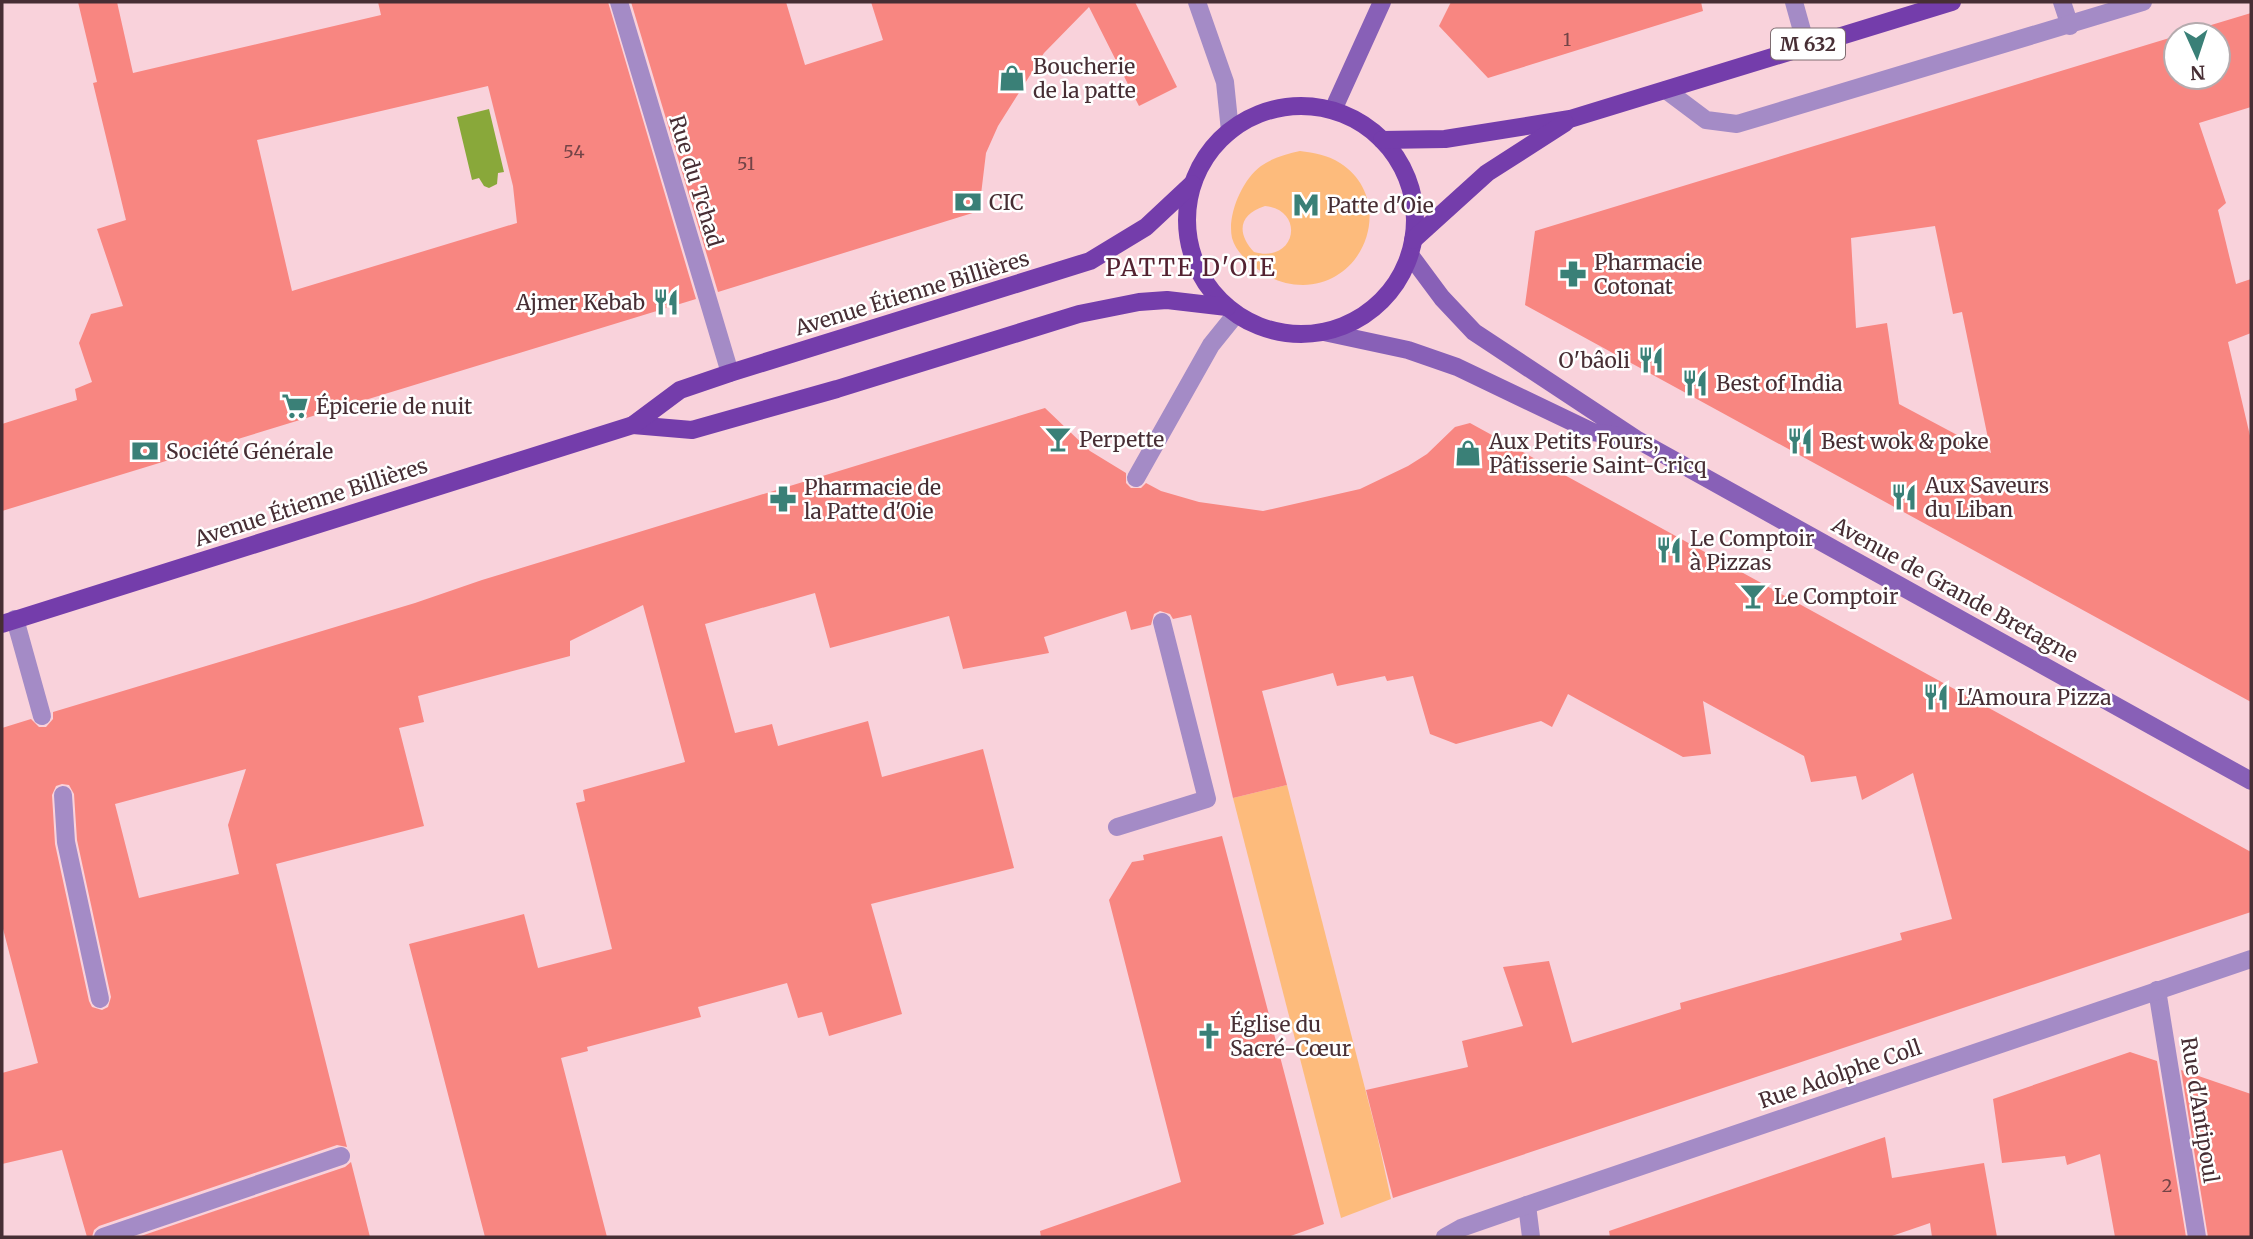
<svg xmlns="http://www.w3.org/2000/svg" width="2253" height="1239" font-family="Merriweather,serif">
  <rect width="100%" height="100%" fill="#f9d2db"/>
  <g fill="#fdbb7c" fill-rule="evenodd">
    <path d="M 1300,151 C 1314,153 1328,155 1340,163 C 1395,198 1368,284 1303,285 C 1283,285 1266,277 1251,264 C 1243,257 1235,249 1232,238 C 1227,215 1242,180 1261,166 C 1272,158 1286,154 1300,151 ZM 1265,206 C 1306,210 1296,264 1254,252 C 1236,233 1239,214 1265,206 Z"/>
    <polygon points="1287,785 1377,1135 1391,1199 1341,1218 1233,798"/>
  </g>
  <polygon fill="#89a83a" points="489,109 504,172 498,173 497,184 489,188 484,186 479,178 472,180 457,117"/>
  <g fill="#f88681" fill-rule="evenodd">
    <path d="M 78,2 L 117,2 L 133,73 L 381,15 L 378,2 L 608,2 L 696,299 L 2,511 L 2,424 L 77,400 L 75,389 L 92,382 L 79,343 L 91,314 L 123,306 L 97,229 L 126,220 L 93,83 L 97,82 ZM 488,86 L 513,186 L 517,223 L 292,291 L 257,140 Z"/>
    <polygon points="631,2 786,2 805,65 883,40 871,2 1135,2 1177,87 1139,106 1089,7 1044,53 998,126 986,153 979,211 718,292"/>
    <polygon points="1451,2 1701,2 1703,11 1488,78 1439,26"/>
    <path d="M 2251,13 L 2251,107 L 2199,123 L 2226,203 L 2218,210 L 2236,284 L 2251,279 L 2251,333 L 2228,342 L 2251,440 L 2251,702 L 1525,305 L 1535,231 L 2176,36 L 2176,77 L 2218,77 L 2218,35 L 2178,35 ZM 1935,226 L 1953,314 L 1962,312 L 1991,453 L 1899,404 L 1887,323 L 1856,328 L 1851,238 Z"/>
    <path d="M 1045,408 L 1090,451 L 1126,473 L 1126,483 L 1131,488 L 1141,488 L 1146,483 L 1161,491 L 1199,502 L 1263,511 L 1360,489 L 1408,466 L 1427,454 L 1455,427 L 1470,423 L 2251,852 L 2251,912 L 1393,1198 L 1366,1090 L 1468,1067 L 1462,1041 L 1523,1026 L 1503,967 L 1549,961 L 1572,1043 L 1681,1009 L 1680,1003 L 1902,940 L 1900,933 L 1952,919 L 1913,773 L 1862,800 L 1856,776 L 1811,782 L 1804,756 L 1703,701 L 1711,754 L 1683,757 L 1568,694 L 1552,727 L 1541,721 L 1456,744 L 1430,734 L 1413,676 L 1387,681 L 1385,676 L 1337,686 L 1333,673 L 1262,691 L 1287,785 L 1233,798 L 1191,615 L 1173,619 L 1170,614 L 1160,611 L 1154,614 L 1151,625 L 1131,630 L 1126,611 L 1044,637 L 1049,653 L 963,669 L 949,616 L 830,648 L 815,593 L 705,624 L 735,733 L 772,724 L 778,746 L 868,721 L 882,777 L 983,749 L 1014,868 L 871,904 L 902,1014 L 829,1036 L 822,1012 L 798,1018 L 787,983 L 698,1007 L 701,1017 L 587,1047 L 588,1051 L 561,1058 L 607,1237 L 485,1237 L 409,944 L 524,914 L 538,968 L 612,949 L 576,803 L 585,801 L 583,790 L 685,762 L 643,605 L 570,641 L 570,656 L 418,696 L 424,722 L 399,728 L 424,826 L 276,864 L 347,1147 L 337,1145 L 99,1226 L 94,1230 L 92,1237 L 87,1237 L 62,1150 L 2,1164 L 2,1073 L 38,1063 L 2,925 L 2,728 L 31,719 L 39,727 L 46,727 L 53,719 L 53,712 L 415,603 L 482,580 ZM 246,769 L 228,825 L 239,874 L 139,898 L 115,804 ZM 62,784 L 69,785 L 74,794 L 77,840 L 111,997 L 108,1007 L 102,1010 L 92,1007 L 89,1001 L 55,844 L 52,795 L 56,786 Z"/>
    <polygon points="1222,836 1324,1224 1288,1237 1041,1237 1040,1231 1181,1182 1109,900 1132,862 1144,860 1143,855"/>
    <polygon points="2130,1052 2157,1061 2186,1237 2115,1237 2100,1154 2067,1165 2065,1156 2002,1163 1993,1099"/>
    <polygon points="2181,1070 2251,1094 2251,1237 2208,1237"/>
    <polygon points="1885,1137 1892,1178 1984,1163 1997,1237 1932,1237 1930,1223 1889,1237 1610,1237 1609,1231"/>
    <polygon points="351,1162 370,1237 138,1237 345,1167"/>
  </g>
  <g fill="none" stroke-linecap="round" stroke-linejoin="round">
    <g stroke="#a48bc6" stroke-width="18">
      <polyline points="1794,2 1806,45"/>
      <polyline points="2062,2 2070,26"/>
      <polyline points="1666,90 1706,120 1737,124 2143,2"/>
      <polyline points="1136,478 1211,345 1236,314"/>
      <polyline points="15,619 42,716"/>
      <polyline points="63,795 66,842 100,999"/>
      <polyline points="1117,827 1207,799 1162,622"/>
      <polyline points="103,1237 341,1156"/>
    </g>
    <g stroke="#a48bc6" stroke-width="18">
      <polyline points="619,2 730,373"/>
      <polyline points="1197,2 1225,82 1230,131"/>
      <polyline points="2157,990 2197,1237"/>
      <polyline points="1527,1205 1531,1237"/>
      <polyline points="1445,1237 1461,1228 1527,1205 2251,959"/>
    </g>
    <g stroke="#8860b7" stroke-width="18">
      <polyline points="1333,110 1382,2"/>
      <polyline points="1410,255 1442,298 1474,332 1636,439 2251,781"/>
      <polyline points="1324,332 1408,350 1457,367 1593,432 1630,438"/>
    </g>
    <g stroke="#743dab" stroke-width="18">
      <circle cx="1301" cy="220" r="114"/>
      <polyline points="1382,140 1445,139 1570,119 1952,2"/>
      <polyline points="1413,240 1487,173 1565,123"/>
      <polyline points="633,425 692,430 837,389 1079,314 1139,302 1167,300 1227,307"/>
      <polyline points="2,624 633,425 680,390 730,373 1090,261 1146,227 1192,184"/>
    </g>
  </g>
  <defs>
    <g id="shop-bare" transform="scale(2.1)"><path d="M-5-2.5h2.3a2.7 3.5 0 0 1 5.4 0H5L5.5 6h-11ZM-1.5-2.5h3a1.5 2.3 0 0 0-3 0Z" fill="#3a8077" stroke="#fff" stroke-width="2.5" paint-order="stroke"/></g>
    <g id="bank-bare" transform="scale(2.1)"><path d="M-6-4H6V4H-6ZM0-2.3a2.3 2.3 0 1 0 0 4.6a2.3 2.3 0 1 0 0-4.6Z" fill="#3a8077" stroke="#fff" stroke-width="2.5" paint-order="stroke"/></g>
    <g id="metro-bare" transform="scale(2.1)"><path d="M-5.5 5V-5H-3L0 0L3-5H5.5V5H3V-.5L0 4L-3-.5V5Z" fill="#3a8077" stroke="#fff" stroke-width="2.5" paint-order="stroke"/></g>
    <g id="pharmacy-bare" transform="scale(2.1)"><path d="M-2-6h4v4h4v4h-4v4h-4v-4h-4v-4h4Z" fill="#3a8077" stroke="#fff" stroke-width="2.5" paint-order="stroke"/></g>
    <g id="restaurant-bare" transform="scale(2.1)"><path d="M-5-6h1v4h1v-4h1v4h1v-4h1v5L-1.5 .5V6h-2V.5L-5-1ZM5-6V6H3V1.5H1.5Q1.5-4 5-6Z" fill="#3a8077" stroke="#fff" stroke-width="2.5" paint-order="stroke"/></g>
    <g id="supermarket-bare" transform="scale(2.1)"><path d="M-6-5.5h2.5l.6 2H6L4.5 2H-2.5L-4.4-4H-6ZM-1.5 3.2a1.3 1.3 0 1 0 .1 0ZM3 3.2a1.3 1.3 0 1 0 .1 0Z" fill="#3a8077" stroke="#fff" stroke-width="2.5" paint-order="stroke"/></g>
    <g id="bar-bare" transform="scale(2.1)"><path d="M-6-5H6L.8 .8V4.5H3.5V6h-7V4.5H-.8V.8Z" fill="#3a8077" stroke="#fff" stroke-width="2.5" paint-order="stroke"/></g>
    <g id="church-bare" transform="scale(2.1)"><path d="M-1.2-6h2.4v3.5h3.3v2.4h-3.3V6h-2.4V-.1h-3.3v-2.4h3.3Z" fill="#3a8077" stroke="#fff" stroke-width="2.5" paint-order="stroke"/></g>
  </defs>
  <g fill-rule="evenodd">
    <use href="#shop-bare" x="1012" y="78"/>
    <use href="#bank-bare" x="968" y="202"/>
    <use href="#metro-bare" x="1306" y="205"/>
    <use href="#pharmacy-bare" x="1573" y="274"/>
    <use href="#restaurant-bare" x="666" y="302"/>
    <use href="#restaurant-bare" x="1651" y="360"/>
    <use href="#restaurant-bare" x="1695" y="383"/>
    <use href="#supermarket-bare" x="295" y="406"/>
    <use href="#bar-bare" x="1058" y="439"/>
    <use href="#restaurant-bare" x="1800" y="441"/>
    <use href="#bank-bare" x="145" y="451"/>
    <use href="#shop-bare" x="1468" y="453"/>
    <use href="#restaurant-bare" x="1904" y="497"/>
    <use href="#pharmacy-bare" x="783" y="499"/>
    <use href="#restaurant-bare" x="1669" y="550"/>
    <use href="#bar-bare" x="1753" y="596"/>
    <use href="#restaurant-bare" x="1936" y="697"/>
    <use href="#church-bare" x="1209" y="1036"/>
  </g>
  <g text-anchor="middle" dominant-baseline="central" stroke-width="5" stroke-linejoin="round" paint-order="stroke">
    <g font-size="18" fill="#734447">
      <text x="1567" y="39">1</text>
      <text x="574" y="151">54</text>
      <text x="746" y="163">51</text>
      <text x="2167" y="1185">2</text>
    </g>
    <rect fill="#fff" stroke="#7e6d71" stroke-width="2" x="1771" y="28.5" width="74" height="31" rx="5"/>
    <g font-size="19" font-weight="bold" fill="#472e34">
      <text x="1808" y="44">M 632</text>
    </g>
    <g font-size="21" fill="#472e34" stroke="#fff" text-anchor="start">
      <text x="1033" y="66">Boucherie<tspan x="1033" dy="24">de la patte</tspan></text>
      <text x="989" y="202">CIC</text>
      <text x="1327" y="205">Patte d'Oie</text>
      <text x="1594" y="262">Pharmacie<tspan x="1594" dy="24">Cotonat</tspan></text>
      <text x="645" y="302" text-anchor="end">Ajmer Kebab</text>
      <text x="1630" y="360" text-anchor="end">O'bâoli</text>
      <text x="1716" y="383">Best of India</text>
      <text x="316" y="406">Épicerie de nuit</text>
      <text x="1079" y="439">Perpette</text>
      <text x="1489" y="441">Aux Petits Fours,<tspan x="1489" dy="24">Pâtisserie Saint-Cricq</tspan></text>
      <text x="1821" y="441">Best wok &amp; poke</text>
      <text x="166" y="451">Société Générale</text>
      <text x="1925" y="485">Aux Saveurs<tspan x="1925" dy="24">du Liban</tspan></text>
      <text x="804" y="487">Pharmacie de<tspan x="804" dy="24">la Patte d'Oie</tspan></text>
      <text x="1690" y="538">Le Comptoir<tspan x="1690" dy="24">à Pizzas</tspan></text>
      <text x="1774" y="596">Le Comptoir</text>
      <text x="1957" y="697">L'Amoura Pizza</text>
      <text x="1230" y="1024">Église du<tspan x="1230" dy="24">Sacré-Cœur</tspan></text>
    </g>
    <g font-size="21" fill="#472e34" stroke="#fff">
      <text transform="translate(696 181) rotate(73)">Rue du Tchad</text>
      <text transform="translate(912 293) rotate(-17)">Avenue Étienne Billières</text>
      <text transform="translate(311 502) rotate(-18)">Avenue Étienne Billières</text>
      <text transform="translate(1955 590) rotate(29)">Avenue de Grande Bretagne</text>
      <text transform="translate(1840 1074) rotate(-19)">Rue Adolphe Coll</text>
      <text transform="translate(2200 1110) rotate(81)">Rue d'Antipoul</text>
    </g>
    <g font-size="24" letter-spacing="2" fill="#542231" stroke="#fff">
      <text x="1191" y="267">PATTE D'OIE</text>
    </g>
  </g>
  <rect width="2253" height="1239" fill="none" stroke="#472e34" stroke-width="7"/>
  <g transform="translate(2197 56) rotate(177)"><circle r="33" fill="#ffffff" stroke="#b5abae" stroke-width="2"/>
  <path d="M0-5L12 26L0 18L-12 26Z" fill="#3a8077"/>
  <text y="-10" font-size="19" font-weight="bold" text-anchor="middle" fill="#472e34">N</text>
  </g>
</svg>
